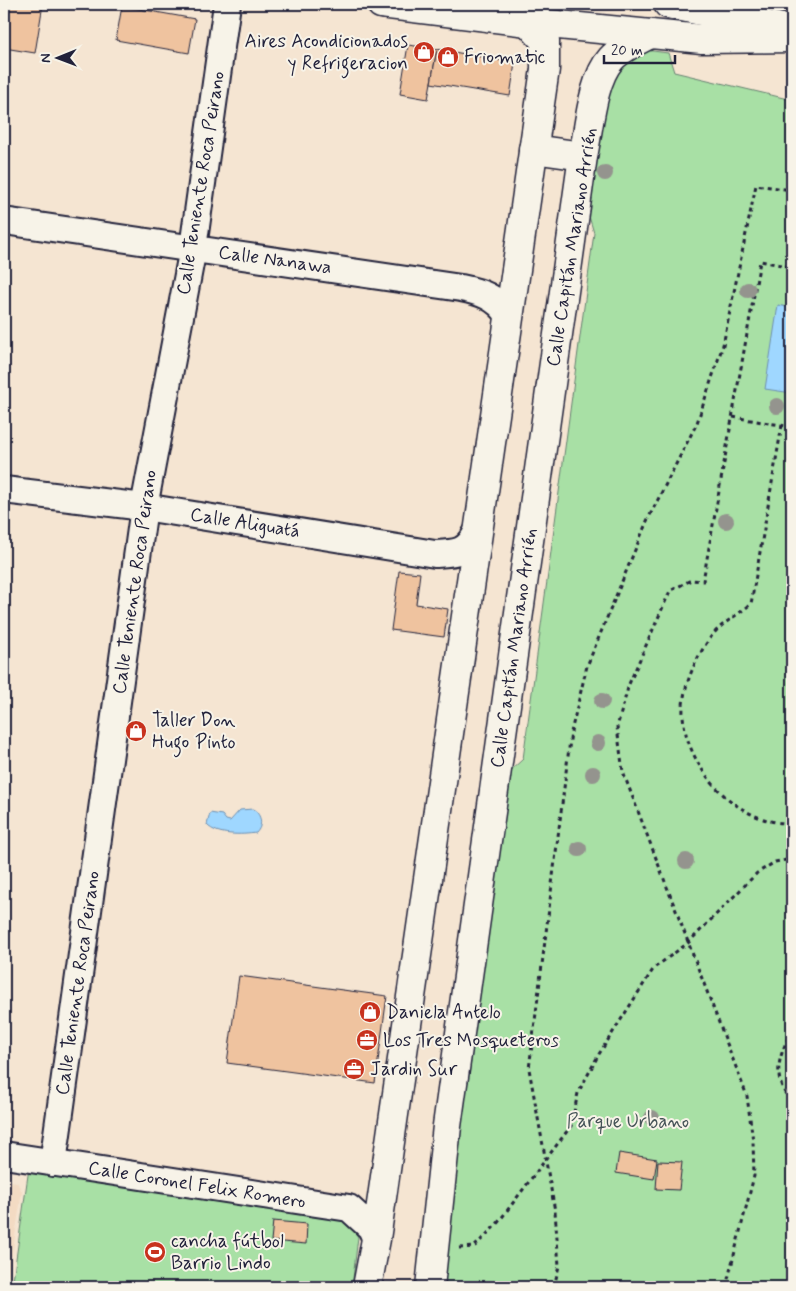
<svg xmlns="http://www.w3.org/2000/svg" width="796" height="1291" font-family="Mynerve,sans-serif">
  <rect width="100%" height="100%" fill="#f5e5d2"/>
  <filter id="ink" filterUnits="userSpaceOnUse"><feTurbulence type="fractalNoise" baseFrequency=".02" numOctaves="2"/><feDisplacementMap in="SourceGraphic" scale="10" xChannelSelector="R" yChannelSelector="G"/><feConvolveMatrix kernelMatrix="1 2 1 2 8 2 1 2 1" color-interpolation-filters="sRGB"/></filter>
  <g filter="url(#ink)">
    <polygon fill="#f3dbc3" points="4,1180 17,1182 22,1192 7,1287 4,1287"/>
    <g fill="#a8e0a5" stroke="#658170">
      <polygon points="645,50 668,53 674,72 792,100 792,1287 440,1287 455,1090 468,1083 509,772 523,759 594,233 584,200 605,85 622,65"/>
      <polygon points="29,1168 336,1214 352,1227 358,1237 352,1287 12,1287"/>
    </g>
    <g fill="#9fd7ff" stroke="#6d8fb1">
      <polygon points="778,305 792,308 792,393 765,389"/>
      <path d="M 253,809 C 262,815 263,826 256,833 C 242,835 217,836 207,825 L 210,813 L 222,815 L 226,820 L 230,821 L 240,810 Z"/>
    </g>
    <g fill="#efc39f" stroke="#22223b">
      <polygon points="4,4 43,4 35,53 4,48"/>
      <polygon points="122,6 195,19 189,53 116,40"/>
      <polygon points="408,45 437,49 428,99 400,94"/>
      <polygon points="437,49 515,63 510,96 431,83"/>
      <polygon points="399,571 420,573 416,604 448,609 444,637 391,630"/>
      <polygon points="239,976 387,996 375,1083 227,1063"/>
      <polygon points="619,1153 657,1159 654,1179 616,1173"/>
      <polygon points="658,1161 682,1162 679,1190 656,1189"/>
      <polygon points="4,1193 8,1194 4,1225"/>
      <polygon points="273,1221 307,1224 306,1244 271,1241"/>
    </g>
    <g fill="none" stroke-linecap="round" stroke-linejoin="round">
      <g stroke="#22223b" stroke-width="30">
        <g id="minor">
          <path d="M 4,221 L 461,288 C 481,292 496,297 508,314"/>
          <path d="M 4,490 L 144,507 L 435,554 C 456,553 466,553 476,534"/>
          <polyline points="4,1155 349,1208 371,1228 376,1239"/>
          <polyline points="53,1163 144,507 193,248 227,4"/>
        </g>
      </g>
      <g stroke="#22223b" stroke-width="31">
        <g id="tertiary">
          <polyline points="533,149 583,156"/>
          <polyline points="367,1287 376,1239 545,69 545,41 528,22"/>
          <path d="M 430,1287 L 447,1126 L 583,156 C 589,129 592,80 611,59 C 621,48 637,41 650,34"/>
        </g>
      </g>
      <g stroke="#22223b" stroke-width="31">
        <g id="primary">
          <polyline points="381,4 528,22 702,39 792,38"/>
          <polyline points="668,4 782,28"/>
        </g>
      </g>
      <g stroke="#22223b" stroke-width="3" stroke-dasharray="4 4" stroke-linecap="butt">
        <polyline points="733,417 792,427"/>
        <path d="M 782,425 L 751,604 C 741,612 730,619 720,627 C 704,641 687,676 684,697 C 674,755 733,826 792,823"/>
        <path d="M 792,1030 C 778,1058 771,1077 792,1103"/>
        <polyline points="459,1248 474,1247 497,1224 571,1126 578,1093 599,1054 654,968 688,943 757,873 775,862 792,859"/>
        <polyline points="554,1287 559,1266 555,1211 529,1069 571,732 587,666 647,521 697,423 723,345 756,185 792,190"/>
        <polyline points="726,1287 754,1176 753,1141 747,1096 623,772 617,727 629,684 670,591 691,580 703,581 760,261 792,267"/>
      </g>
      <use href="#minor" stroke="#f7f3e8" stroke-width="26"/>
      <use href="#tertiary" stroke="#f7f3e8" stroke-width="28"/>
      <use href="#primary" stroke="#f7f3e8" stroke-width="28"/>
    </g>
    <g fill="#94948e">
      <circle cx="605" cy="173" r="8"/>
      <circle cx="748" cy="290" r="8"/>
      <circle cx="777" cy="406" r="8"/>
      <circle cx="726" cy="521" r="8"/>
      <circle cx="602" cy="701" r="8"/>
      <circle cx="598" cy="743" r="8"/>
      <circle cx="593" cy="774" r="8"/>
      <circle cx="579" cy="849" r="8"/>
      <circle cx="686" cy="861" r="8"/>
      <circle cx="652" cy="1118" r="8"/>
    </g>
  </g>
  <defs>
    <g id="shop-disc" transform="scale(1.125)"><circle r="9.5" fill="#c8321e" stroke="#f7f3e8"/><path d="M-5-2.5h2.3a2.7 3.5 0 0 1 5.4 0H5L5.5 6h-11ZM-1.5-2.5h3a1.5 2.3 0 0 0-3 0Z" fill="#fff"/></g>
    <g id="office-disc" transform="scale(1.125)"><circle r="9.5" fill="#c8321e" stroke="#f7f3e8"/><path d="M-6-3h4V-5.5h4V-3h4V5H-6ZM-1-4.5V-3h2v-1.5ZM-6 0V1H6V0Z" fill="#fff"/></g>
    <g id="stadium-disc" transform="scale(1.125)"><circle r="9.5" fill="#c8321e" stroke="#f7f3e8"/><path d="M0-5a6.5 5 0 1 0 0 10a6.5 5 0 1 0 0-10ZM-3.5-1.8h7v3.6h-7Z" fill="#fff"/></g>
  </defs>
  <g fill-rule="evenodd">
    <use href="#shop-disc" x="424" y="52"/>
    <use href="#shop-disc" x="448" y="57"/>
    <use href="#shop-disc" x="136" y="731"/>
    <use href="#shop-disc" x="370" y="1012"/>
    <use href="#office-disc" x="367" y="1040"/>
    <use href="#office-disc" x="354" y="1069"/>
    <use href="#stadium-disc" x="155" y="1252"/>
  </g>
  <g text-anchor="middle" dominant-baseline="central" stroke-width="4" stroke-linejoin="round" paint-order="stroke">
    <g font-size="19" fill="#22223b" stroke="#f7f3e8" text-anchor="start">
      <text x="408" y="41" text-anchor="end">Aires Acondicionados<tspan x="408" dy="22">y Refrigeracion</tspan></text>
      <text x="464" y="57">Friomatic</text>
      <text x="152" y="720">Taller Don<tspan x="152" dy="22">Hugo Pinto</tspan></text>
      <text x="386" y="1012">Daniela Antelo</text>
      <text x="383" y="1040">Los Tres Mosqueteros</text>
      <text x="370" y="1069">Jardin Sur</text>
      <text x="171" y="1241">cancha fútbol<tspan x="171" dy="22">Barrio Lindo</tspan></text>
    </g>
    <g font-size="19" fill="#22223b" stroke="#f7f3e8">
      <text transform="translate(201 183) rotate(-81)">Calle Teniente Roca Peirano</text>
      <text transform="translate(572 247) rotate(-81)">Calle Capitán Mariano Arrién</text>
      <text transform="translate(275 260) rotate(8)">Calle Nanawa</text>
      <text transform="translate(245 523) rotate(9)">Calle Aliguatá</text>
      <text transform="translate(135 582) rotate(-82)">Calle Teniente Roca Peirano</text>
      <text transform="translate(514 648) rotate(-82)">Calle Capitán Mariano Arrién</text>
      <text transform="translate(78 983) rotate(-82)">Calle Teniente Roca Peirano</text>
      <text transform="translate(197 1185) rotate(9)">Calle Coronel Felix Romero</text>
    </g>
    <g font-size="19" fill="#445256" stroke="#f7f3e8">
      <text x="628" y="1121">Parque Urbano</text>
    </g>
  </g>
  <rect width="796" height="1291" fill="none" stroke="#f7f3e8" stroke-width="20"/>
  <rect x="10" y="10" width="776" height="1271" fill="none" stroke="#22223b" stroke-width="2" filter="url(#ink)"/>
  <g transform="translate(58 58) rotate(269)" stroke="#f7f3e8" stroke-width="4" paint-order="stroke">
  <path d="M0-4L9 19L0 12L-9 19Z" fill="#22223b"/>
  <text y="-8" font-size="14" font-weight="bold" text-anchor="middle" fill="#22223b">N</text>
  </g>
  <path d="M604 55v8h71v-8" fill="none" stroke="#22223b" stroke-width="2.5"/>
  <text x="611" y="55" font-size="15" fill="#22223b" stroke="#f7f3e8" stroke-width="4" paint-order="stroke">20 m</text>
</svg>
